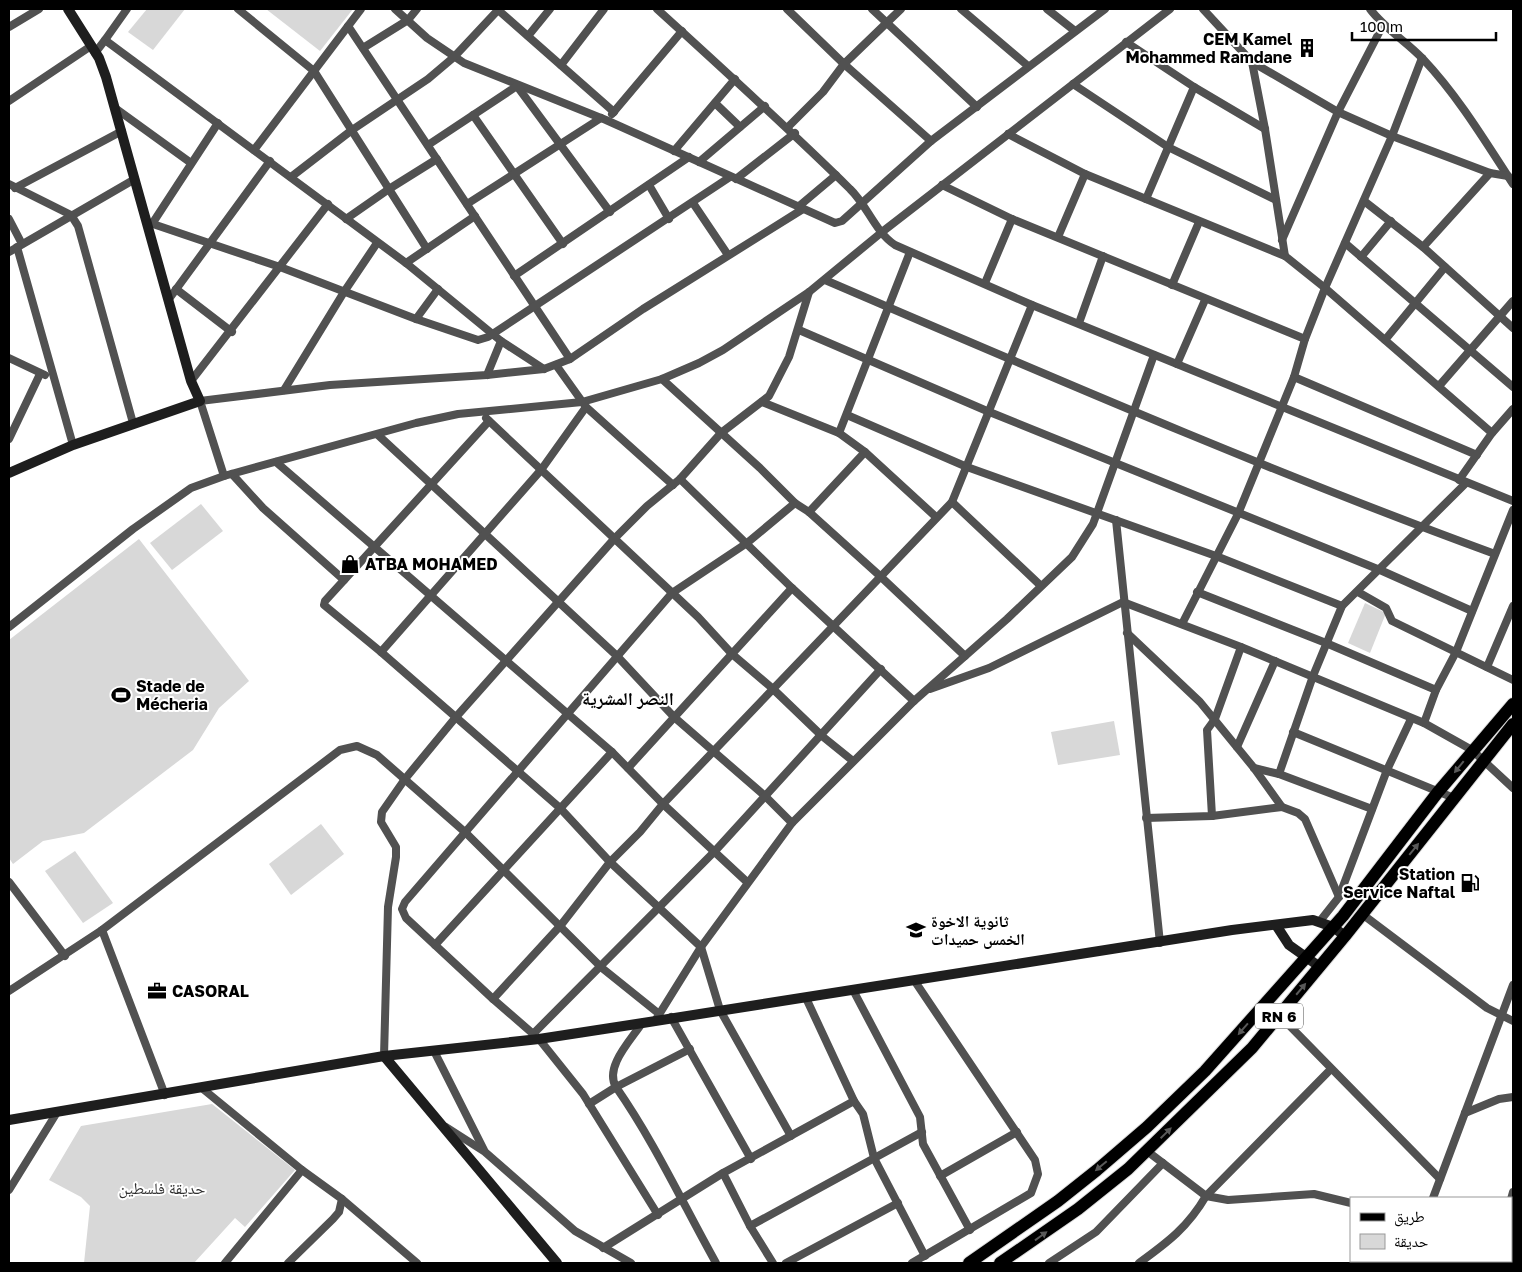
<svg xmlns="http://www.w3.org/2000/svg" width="1522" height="1272" font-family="'Golos Text','Noto Naskh Arabic',sans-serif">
  <rect width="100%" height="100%" fill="#fff"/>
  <g fill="#d8d8d8">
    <polygon points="147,9 185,9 153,50 128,32"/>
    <polygon points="266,9 353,9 320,51"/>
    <polygon points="201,504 223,531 172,570 150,543"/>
    <polygon points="139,539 249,681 219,708 193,750 84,833 43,841 13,864 9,858 9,640"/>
    <polygon points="1365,603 1386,613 1370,653 1348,643"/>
    <polygon points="1114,721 1120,755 1058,765 1051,732"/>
    <polygon points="321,824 344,854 291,895 269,864"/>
    <polygon points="75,851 113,903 83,923 45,871"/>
    <polygon points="212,1104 295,1170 245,1227 235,1218 194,1263 84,1263 90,1206 81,1197 49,1180 81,1126"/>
  </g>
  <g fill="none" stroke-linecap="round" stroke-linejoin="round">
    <g stroke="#dbdbdb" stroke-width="14">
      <g id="primary">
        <polyline points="969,1263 1058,1201 1097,1170 1147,1127 1205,1071 1343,916 1438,792 1513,704"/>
        <polyline points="1000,1263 1078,1209 1128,1169 1252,1048 1345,936 1513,724"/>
      </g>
    </g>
    <g stroke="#515151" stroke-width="8">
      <polyline points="238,9 314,71 427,249"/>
      <polyline points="395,9 427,38 464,63 606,120 835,223 842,221 931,141 1105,9"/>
      <polyline points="497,9 614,112"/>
      <path d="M 657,9 C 722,68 787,127 850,189 C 867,205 875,232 895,245 L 1032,305 L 1513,501"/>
      <polyline points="787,9 844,64 931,141"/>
      <polyline points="872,9 977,107"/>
      <polyline points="961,9 1028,66"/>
      <polyline points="1047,9 1075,31"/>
      <polyline points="1203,9 1252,62 1265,129 1285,256 1325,288 1492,433"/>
      <path d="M 1370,9 C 1385,29 1406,41 1423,59 C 1458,96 1485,141 1513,184"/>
      <polyline points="348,26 570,359"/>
      <polyline points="9,27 39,9"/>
      <polyline points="528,36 550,9"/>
      <polyline points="105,40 127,9"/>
      <polyline points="1126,42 1194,87 1265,129"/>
      <polyline points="363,48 408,20 417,9"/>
      <polyline points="95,53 105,40 406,263 501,341 544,369"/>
      <polyline points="1252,62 1338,112 1392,136 1490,173 1508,176"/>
      <polyline points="561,65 604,9"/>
      <polyline points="1073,84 1168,147 1276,200"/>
      <polyline points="9,101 91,46"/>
      <polyline points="715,103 740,127"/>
      <polyline points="115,108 191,163"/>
      <polyline points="612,114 682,31"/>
      <polyline points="473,115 563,244"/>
      <polyline points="788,127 823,92 844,64 901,9"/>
      <polyline points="1008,134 1085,174 1285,256"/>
      <polyline points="428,145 517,86 610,212"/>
      <polyline points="254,150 361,9"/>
      <polyline points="674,151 735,79"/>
      <polyline points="699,162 765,106"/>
      <polyline points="291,177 352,130 428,79 454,57 498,10"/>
      <polyline points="736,179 795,133"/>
      <polyline points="9,184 71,215 78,226 133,423"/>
      <polyline points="649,185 669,219"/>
      <polyline points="942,185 1012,219 1305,339"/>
      <polyline points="15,188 122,131"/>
      <polyline points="1146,199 1194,87"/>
      <polyline points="1364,201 1423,247 1513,328"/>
      <polyline points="693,203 728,255"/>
      <polyline points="467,204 601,118"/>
      <polyline points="798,207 836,175"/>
      <polyline points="9,219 22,244"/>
      <polyline points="346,219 389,189 437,159"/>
      <polyline points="147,222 280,267 416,319 478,340 488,337 730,177"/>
      <polyline points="152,224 218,123"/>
      <polyline points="1058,237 1085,174"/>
      <polyline points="1282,240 1338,112 1383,25"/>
      <polyline points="1345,243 1513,387"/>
      <polyline points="17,247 73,445"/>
      <polyline points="1423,247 1490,173"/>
      <polyline points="9,252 135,179"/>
      <polyline points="1361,257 1391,221"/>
      <polyline points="406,263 475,216"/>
      <polyline points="514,276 689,157"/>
      <path d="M 825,280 C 1047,375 1268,471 1495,554"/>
      <polyline points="985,283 1012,219"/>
      <polyline points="1172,285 1199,222"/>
      <polyline points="176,289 232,332"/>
      <polyline points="169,299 270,161"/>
      <polyline points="416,319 438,289"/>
      <polyline points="1079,323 1103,256"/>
      <polyline points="799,330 987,411 1380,570 1472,611"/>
      <polyline points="1385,340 1445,267"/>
      <polyline points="9,358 45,375"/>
      <polyline points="1177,364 1205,300"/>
      <polyline points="556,365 586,407 673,485"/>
      <polyline points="487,375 501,341"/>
      <polyline points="1294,377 1477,455"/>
      <polyline points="662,379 760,468 795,503 809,512 880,576 965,656"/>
      <polyline points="191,381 328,204"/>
      <polyline points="1439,386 1513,301"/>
      <polyline points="284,390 344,292 377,243"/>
      <polyline points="762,402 839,433 865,452 936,517"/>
      <polyline points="847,415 967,467 1216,556 1342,606"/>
      <polyline points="486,418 698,617 732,654 772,688 822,736 853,761"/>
      <polyline points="489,421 325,601 324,605 381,652 560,808 610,862 701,947 720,1010 791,1136"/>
      <polyline points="839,433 910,252"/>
      <polyline points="378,435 617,656 674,717 765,796 792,823"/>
      <polyline points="9,439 40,374"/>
      <polyline points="276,462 612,752 663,804 747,882"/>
      <polyline points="232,474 263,508 344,580"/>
      <polyline points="224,476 200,401 330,385 487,375 544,369 570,359 643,309 803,209"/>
      <polyline points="680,479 792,588 914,701"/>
      <polyline points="1459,480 1492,433 1513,409"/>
      <polyline points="952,502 1040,585"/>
      <polyline points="809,512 865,452"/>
      <polyline points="1116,520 1160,943"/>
      <polyline points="1197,592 1326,643 1436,690"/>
      <polyline points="1358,592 1386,608 1392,621 1513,680"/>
      <polyline points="1182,624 1238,514 1294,377 1305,339 1325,288 1392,136 1422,58"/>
      <polyline points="9,627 133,529 191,488 224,476 416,423 458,414 582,402 662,379 699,363 723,350 809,292 882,232 1170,9"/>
      <polyline points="1127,633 1200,702 1254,768 1282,807 1298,813 1305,819 1339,897"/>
      <polyline points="381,652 541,470 586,407"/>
      <polyline points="1487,667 1513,606"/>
      <polyline points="930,689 989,668 1123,602 1241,647 1424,723 1472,750 1513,788"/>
      <polyline points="1424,723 1436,690 1456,652 1513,510"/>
      <polyline points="1293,732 1454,798"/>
      <polyline points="1237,747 1275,661"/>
      <polyline points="628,768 792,588"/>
      <polyline points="1254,768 1279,774 1372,809"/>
      <polyline points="1279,774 1313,676 1342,606 1466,483"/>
      <polyline points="1212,816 1207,730 1215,719 1241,647"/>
      <polyline points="1146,818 1212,816 1282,807"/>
      <polyline points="9,882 65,956"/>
      <polyline points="1362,914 1487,1008 1513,1021"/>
      <polyline points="1320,921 1339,897 1387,770 1411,719"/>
      <polyline points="102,930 165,1095"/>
      <polyline points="435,945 612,752"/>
      <polyline points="853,990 920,1117 923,1144 970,1230"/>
      <polyline points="9,991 102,930 340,750 357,746 377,755 466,833 602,968 658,1013"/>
      <polyline points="806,998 854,1101 863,1114 874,1158 925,1256"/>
      <polyline points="493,999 561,925 610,862 640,832 663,804 952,502 1032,305"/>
      <polyline points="1279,1015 1440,1179"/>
      <polyline points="671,1017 751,1159"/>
      <polyline points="655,1021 701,947 792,823 914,701 1007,619 1072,557 1093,524 1154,355"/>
      <path d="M 642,1023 C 631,1040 604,1067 616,1087 L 690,1049"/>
      <polyline points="534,1033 715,851 881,669"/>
      <polyline points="434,1051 484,1150"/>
      <polyline points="384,1056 388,907 396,857 396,847 381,822 382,812 405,779 456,717 615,538 647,506 680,479 721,433 769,396 789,357 809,292"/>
      <polyline points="203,1089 302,1170 342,1199 339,1212 333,1219 288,1263"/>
      <path d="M 589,1104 L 616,1087 C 655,1143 683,1204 716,1263"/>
      <polyline points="1465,1113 1499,1099 1513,1097"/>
      <polyline points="446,1127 485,1152 575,1231 631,1263"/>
      <polyline points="1147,1151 1206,1196 1228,1200 1314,1194 1351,1203"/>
      <polyline points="723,1173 750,1226 773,1263"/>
      <polyline points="940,1176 1017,1132"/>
      <polyline points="9,1190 56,1114"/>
      <polyline points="1433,1198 1513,985"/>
      <polyline points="342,1199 417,1263"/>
      <polyline points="1511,1199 1513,1192"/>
      <polyline points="658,1215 583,1094 539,1039 493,999 406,918 402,909 405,902 672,593 747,543 795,503"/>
      <polyline points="750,1226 922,1132"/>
      <polyline points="1511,1234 1513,1235"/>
      <polyline points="603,1248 723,1173 854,1101"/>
      <polyline points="225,1263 302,1170"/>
      <polyline points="786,1263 898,1203"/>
      <polyline points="912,1263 1031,1193 1038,1174 1035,1160 914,980"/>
      <polyline points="1049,1263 1096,1232 1163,1163"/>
      <path d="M 1139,1263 C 1168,1242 1188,1227 1206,1196 L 1331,1069"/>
      <polyline points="1412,1263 1413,1261"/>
      <polyline points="1486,1263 1487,1261"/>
    </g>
    <g stroke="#1e1e1e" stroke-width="10">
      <polyline points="9,473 73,445 200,401 191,381 106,77 99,58 68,9"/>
      <polyline points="1276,925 1289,945 1320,967"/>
      <polyline points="384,1056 557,1263"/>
      <polyline points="9,1120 384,1056 539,1039 630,1025 1232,930 1313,920 1333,927 1345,936"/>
    </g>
    <use href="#primary" stroke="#000" stroke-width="12"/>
  </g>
  <defs><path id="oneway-solid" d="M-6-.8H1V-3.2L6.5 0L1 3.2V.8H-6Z" transform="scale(1.25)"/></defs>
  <g fill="#595959">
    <use href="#oneway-solid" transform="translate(1459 767) rotate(129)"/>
    <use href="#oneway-solid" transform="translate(1414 849) rotate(-51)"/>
    <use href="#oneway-solid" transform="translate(1301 989) rotate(-50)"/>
    <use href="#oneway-solid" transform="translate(1243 1029) rotate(131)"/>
    <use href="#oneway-solid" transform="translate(1166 1133) rotate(-44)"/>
    <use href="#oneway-solid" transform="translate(1101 1166) rotate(140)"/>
    <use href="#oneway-solid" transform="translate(1041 1236) rotate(-36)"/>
  </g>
  <defs>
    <g id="building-bare" transform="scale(1.5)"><path d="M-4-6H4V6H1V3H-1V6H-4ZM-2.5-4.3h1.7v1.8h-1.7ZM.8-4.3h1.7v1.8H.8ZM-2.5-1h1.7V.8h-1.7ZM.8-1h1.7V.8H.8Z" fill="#000" stroke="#fff" stroke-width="2.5" paint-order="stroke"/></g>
    <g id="shop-bare" transform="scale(1.5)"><path d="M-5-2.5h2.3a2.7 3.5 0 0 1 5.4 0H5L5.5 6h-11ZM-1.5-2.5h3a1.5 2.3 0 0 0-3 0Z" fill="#000" stroke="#fff" stroke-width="2.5" paint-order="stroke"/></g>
    <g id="stadium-bare" transform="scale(1.5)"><path d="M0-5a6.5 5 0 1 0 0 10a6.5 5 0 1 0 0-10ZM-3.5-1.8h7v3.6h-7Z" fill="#000" stroke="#fff" stroke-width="2.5" paint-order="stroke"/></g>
    <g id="fuel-bare" transform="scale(1.5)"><path d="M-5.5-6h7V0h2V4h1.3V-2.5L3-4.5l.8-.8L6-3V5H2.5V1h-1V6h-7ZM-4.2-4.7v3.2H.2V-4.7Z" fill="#000" stroke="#fff" stroke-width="2.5" paint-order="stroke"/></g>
    <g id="school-bare" transform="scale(1.5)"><path d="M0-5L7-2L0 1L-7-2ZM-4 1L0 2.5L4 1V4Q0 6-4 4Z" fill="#000" stroke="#fff" stroke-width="2.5" paint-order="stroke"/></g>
    <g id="office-bare" transform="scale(1.5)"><path d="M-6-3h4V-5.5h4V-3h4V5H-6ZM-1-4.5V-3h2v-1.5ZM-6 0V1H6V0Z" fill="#000" stroke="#fff" stroke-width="2.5" paint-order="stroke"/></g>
  </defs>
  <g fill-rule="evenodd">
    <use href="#building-bare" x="1307" y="48"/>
    <use href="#shop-bare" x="350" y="564"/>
    <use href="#stadium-bare" x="121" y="695"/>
    <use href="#fuel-bare" x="1470" y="883"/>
    <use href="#school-bare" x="916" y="930"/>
    <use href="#office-bare" x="157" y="991"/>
  </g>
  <g text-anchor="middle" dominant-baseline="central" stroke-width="4" stroke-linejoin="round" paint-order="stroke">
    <rect fill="#fff" stroke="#4c4c4c" stroke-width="1" x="1255" y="1003.5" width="48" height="25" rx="4"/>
    <g font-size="15" font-weight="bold" fill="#000">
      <text x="1279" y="1016">RN 6</text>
    </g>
    <g font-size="16" font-weight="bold" fill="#000" stroke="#fff" text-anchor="start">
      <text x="1292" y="39" text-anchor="end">CEM Kamel<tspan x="1292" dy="18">Mohammed Ramdane</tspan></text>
      <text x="365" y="564">ATBA MOHAMED</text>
      <text x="136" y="686">Stade de<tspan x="136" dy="18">Mécheria</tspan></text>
      <text x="1455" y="874" text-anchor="end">Station<tspan x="1455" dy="18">Service Naftal</tspan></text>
      <text x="931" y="921">ثانوية الاخوة<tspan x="931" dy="18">الخمس حميدات</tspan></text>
      <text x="172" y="991">CASORAL</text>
    </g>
    <g font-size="16" fill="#2f2f2f" stroke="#fff">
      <text x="162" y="1188">حديقة فلسطين</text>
    </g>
    <g font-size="18" font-weight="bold" fill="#000" stroke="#fff">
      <text x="628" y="698">النصر المشرية</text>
    </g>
  </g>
  <rect width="1522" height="1272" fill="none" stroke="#000000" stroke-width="20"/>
  <rect x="1350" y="1197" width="162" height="65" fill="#ffffff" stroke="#999999"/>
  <rect x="1360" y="1213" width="25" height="8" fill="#000000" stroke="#999999"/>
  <text x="1394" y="1222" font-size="15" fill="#000000">طريق</text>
  <rect x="1360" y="1234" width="25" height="15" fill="#d8d8d8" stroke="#999999"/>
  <text x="1394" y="1247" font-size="15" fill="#000000">حديقة</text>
  <path d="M1352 32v8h144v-8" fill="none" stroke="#000000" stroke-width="2.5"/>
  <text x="1360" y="32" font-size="15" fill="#000000" stroke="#ffffff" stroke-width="4" paint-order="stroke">100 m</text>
</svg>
